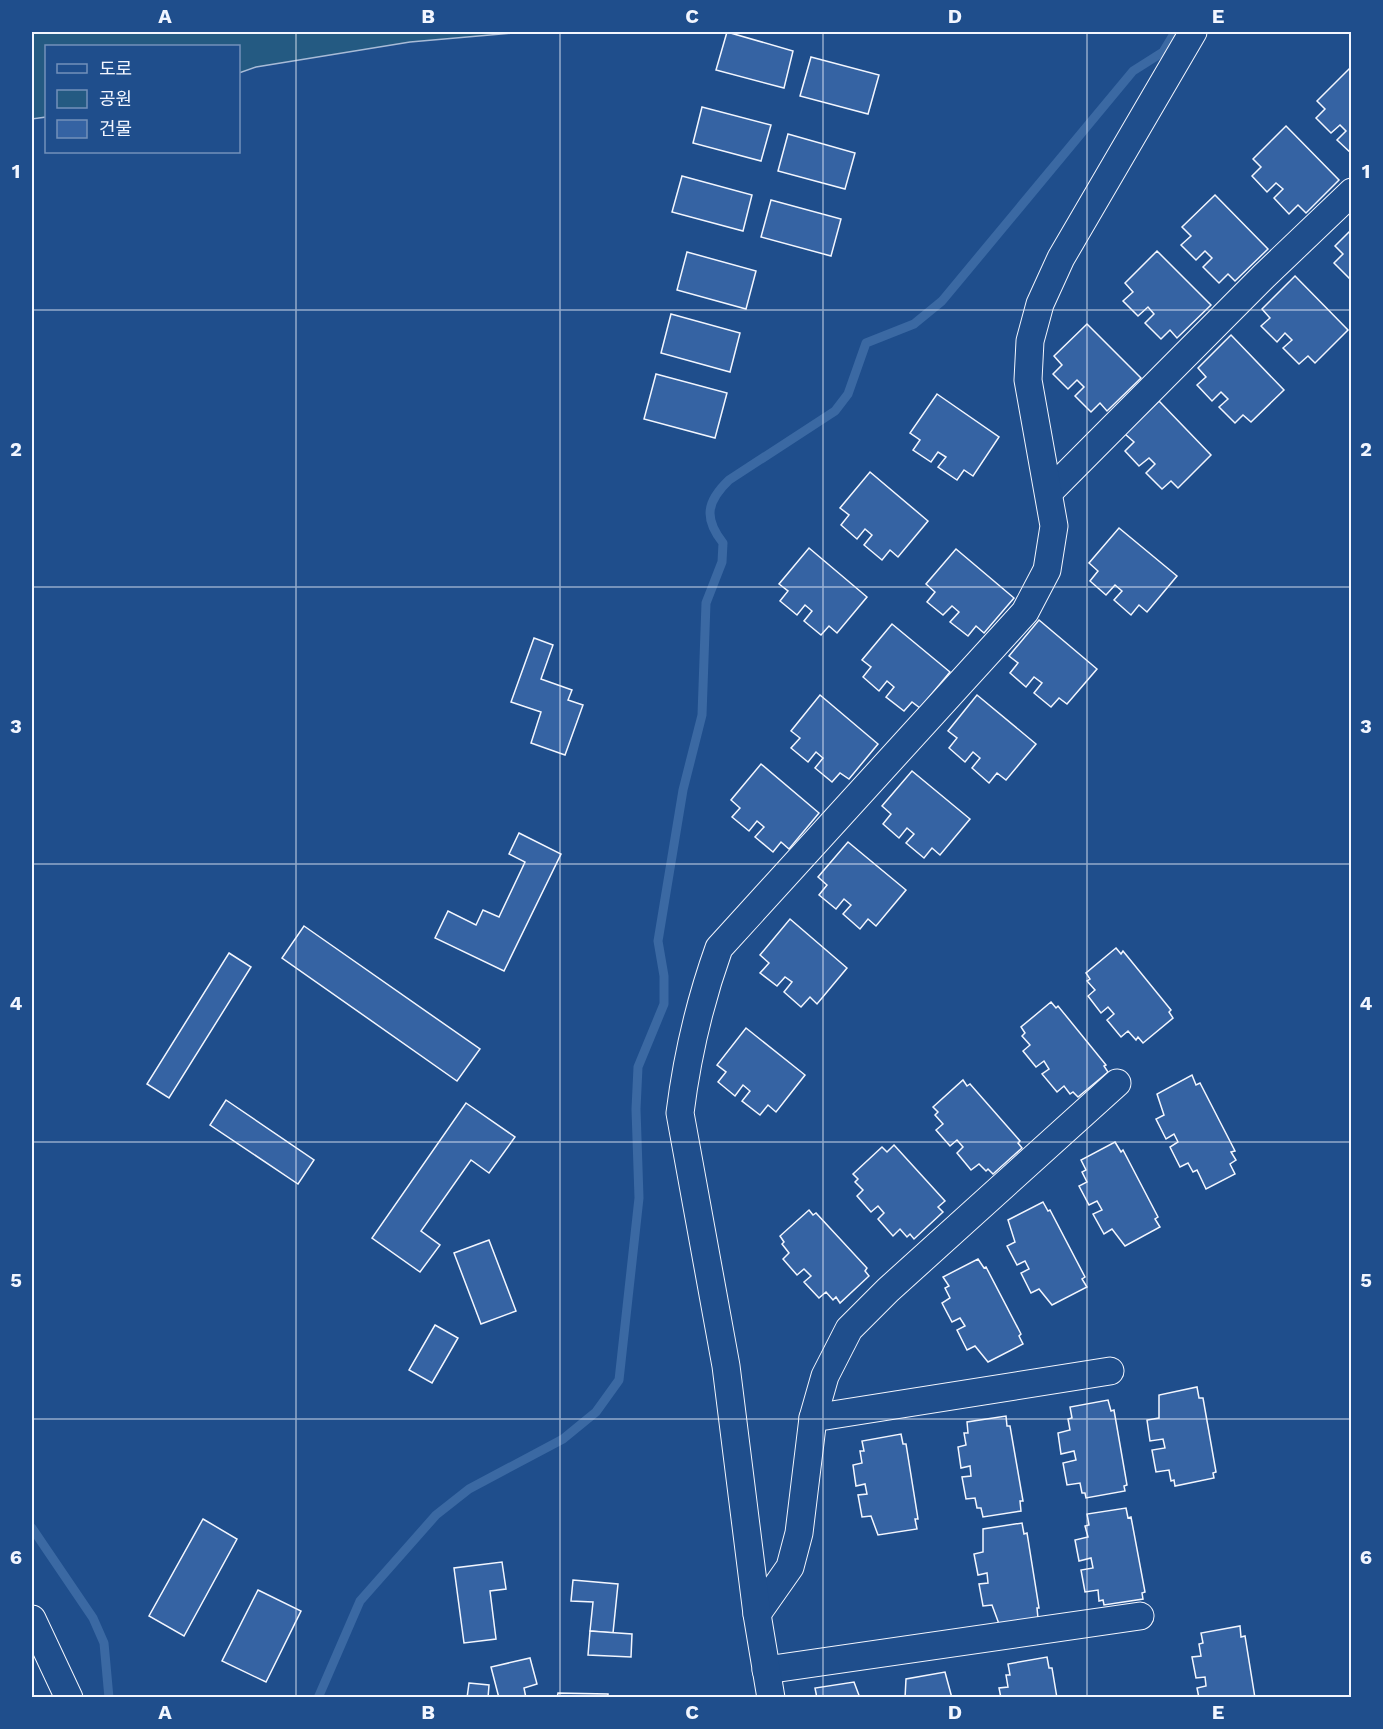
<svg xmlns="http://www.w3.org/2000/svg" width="1383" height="1729" font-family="'Work Sans','Noto Sans KR',sans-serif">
  <rect width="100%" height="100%" fill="#1f4e8c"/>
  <polygon fill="#245a82" stroke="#a8bbd7" stroke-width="1.5" points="32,32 524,32 410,42 256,67 239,73 238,46 46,46 46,117 32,119"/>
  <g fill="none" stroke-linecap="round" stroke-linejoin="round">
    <g stroke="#3b69a3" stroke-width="9">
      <polyline points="32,1528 93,1618 104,1643 109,1698"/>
      <path d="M 318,1698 L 360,1601 L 436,1515 L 469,1489 L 563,1439 L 596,1412 L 619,1380 L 639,1198 L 636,1109 L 638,1067 L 664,1004 L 664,976 L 658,941 L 683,790 L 702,715 L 706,603 L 722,562 L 723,543 C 703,518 707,501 729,480 L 835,411 L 848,394 L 866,343 L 914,324 L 942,301 L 1133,71 L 1163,52 L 1175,32"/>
    </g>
  </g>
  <g fill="#3563a3" stroke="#f2f6ff" stroke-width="1.5">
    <polygon points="727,32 793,51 784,88 716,70"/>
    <polygon points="811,57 879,75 868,114 800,96"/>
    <polygon points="1350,68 1352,70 1352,154 1337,140 1346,131 1340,125 1331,133 1316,118 1325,109 1317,101"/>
    <polygon points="702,107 771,125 761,161 693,143"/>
    <polygon points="1286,126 1339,180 1306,213 1298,205 1289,214 1274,198 1283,189 1276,183 1267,192 1252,176 1261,167 1253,159"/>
    <polygon points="788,134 855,153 845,189 778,171"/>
    <polygon points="682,176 752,195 743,231 672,212"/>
    <polygon points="1215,195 1268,249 1235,281 1228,274 1219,283 1203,267 1212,258 1205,251 1196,260 1181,245 1191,236 1182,227"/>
    <polygon points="771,200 841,219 831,256 761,237"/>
    <polygon points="1352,229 1352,276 1349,278 1334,263 1343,254 1335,246"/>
    <polygon points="1157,251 1211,305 1177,338 1170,330 1161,339 1145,323 1154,314 1148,307 1138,316 1123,301 1133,292 1125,283"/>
    <polygon points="687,252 756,271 746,309 677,290"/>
    <polygon points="1295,276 1348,330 1315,363 1308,356 1299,364 1283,348 1292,340 1285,333 1277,342 1261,326 1270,318 1262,309"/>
    <polygon points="671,314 740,333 730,372 661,353"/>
    <polygon points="1087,324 1141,378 1107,411 1100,403 1091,412 1075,396 1084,387 1077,380 1068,389 1053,374 1062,365 1054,356"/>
    <polygon points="1231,335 1284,390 1251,422 1243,415 1235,423 1219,407 1228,399 1221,392 1212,401 1197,385 1206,377 1198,368"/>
    <polygon points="656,374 727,393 715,438 644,419"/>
    <polygon points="937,394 999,437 973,476 964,470 957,480 938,467 946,457 938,452 931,462 913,450 920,440 910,433"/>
    <polygon points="1159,401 1211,455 1178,488 1171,481 1162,489 1146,473 1155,464 1149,458 1139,466 1125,451 1134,442 1125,434"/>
    <polygon points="870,472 928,521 898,557 890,550 882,560 864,545 872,535 865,529 857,539 841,525 849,515 840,508"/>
    <polygon points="1119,528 1177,576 1147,612 1139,605 1131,615 1114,600 1122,591 1115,585 1106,595 1090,581 1098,571 1089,563"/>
    <polygon points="809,548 867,597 837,633 829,626 821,635 804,621 812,611 805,605 797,615 780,601 788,591 779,584"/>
    <polygon points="956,549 1014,598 984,633 976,626 968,636 950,622 959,612 952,606 943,615 927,602 935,592 926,584"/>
    <polygon points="1039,620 1097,669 1067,704 1059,698 1051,707 1034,693 1042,683 1034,677 1026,687 1010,673 1018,663 1009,656"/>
    <polygon points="892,624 950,672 920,708 912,702 904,711 886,697 894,687 887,681 879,691 863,677 871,667 862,660"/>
    <polygon points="534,638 553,645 541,679 572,690 568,700 583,705 565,755 531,743 541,712 511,702"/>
    <polygon points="820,695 878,744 849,779 840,773 832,782 815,768 823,758 816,752 808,762 791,748 800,738 791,731"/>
    <polygon points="977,695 1036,744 1006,780 997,773 989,783 972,768 980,758 973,752 965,762 949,748 957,738 948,731"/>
    <polygon points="761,764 819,813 789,849 781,842 773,852 755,837 764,827 757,821 749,831 732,817 740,808 731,800"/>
    <polygon points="912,771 970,819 940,855 932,848 924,858 906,843 914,834 907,828 899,838 883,824 891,814 882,806"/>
    <polygon points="519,833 561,854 504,971 435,938 448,911 476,925 483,910 499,917 525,862 509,854"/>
    <polygon points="848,842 906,890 876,926 868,919 860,929 843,914 851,905 844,899 836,909 819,895 827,885 818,877"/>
    <polygon points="790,919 847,968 817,1004 810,997 801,1007 784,992 792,982 785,977 777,986 760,973 769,963 760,955"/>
    <polygon points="304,926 480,1049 457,1081 282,958"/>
    <polygon points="1116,948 1121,954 1123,951 1171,1010 1169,1012 1173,1018 1143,1043 1138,1037 1136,1040 1128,1031 1121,1037 1107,1020 1114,1014 1108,1007 1101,1013 1088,996 1095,990 1087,981 1090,979 1086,973"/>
    <polygon points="229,953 251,967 169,1098 147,1084"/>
    <polygon points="1051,1002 1056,1008 1058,1006 1106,1065 1104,1066 1108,1072 1078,1097 1073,1092 1070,1094 1064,1086 1057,1092 1042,1074 1049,1069 1044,1061 1036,1067 1023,1051 1030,1045 1022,1036 1025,1033 1021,1027"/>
    <polygon points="746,1028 805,1075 776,1112 768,1105 760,1115 742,1101 750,1091 743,1085 735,1096 718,1082 726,1072 717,1065"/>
    <polygon points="1192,1075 1196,1085 1200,1083 1235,1151 1231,1152 1236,1160 1230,1164 1235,1174 1206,1189 1197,1170 1193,1172 1188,1163 1180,1167 1170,1147 1178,1142 1174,1134 1166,1139 1156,1119 1164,1115 1157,1094"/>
    <polygon points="963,1080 967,1086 970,1084 1020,1141 1018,1143 1022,1148 993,1174 988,1169 986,1171 979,1164 971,1170 957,1153 963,1147 957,1140 950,1146 936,1130 943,1124 935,1115 938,1112 933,1107"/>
    <polygon points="226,1100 314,1160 298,1184 210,1125"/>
    <polygon points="466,1103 515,1137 489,1173 471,1160 421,1231 440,1245 420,1272 372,1238"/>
    <polygon points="1115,1142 1121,1152 1123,1150 1158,1217 1155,1219 1160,1227 1125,1246 1112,1229 1104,1234 1093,1214 1102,1210 1097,1201 1089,1205 1079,1186 1087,1182 1082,1172 1086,1170 1081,1160"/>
    <polygon points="894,1145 945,1201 938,1207 943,1212 914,1239 910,1234 907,1237 900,1229 893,1236 878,1219 884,1213 878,1206 871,1212 857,1196 863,1190 855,1182 858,1179 853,1174 882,1147 887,1152"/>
    <polygon points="1043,1202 1048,1211 1050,1210 1085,1277 1082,1279 1087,1287 1052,1305 1039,1289 1031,1293 1021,1273 1029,1269 1025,1261 1017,1265 1007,1246 1015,1242 1008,1220"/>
    <polygon points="809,1210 813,1215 816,1213 867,1268 865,1271 869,1276 840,1303 836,1297 833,1300 826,1292 819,1298 804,1282 811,1276 804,1269 797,1275 783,1259 789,1253 782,1244 784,1242 780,1236"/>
    <polygon points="489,1240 516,1311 481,1324 454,1253"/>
    <polygon points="978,1259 984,1268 986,1267 1021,1334 1019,1336 1023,1344 988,1362 975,1346 967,1350 957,1330 965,1326 960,1318 952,1322 942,1303 950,1298 945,1288 949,1286 943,1277"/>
    <polygon points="435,1325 458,1338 432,1383 409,1370"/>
    <polygon points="1197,1387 1199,1398 1203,1398 1216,1472 1213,1473 1214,1478 1175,1486 1174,1480 1171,1481 1169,1470 1156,1472 1152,1450 1165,1448 1163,1439 1150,1441 1147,1420 1159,1418 1159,1395"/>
    <polygon points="1108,1400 1111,1411 1114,1410 1127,1485 1124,1486 1125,1491 1086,1498 1085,1493 1082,1493 1080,1483 1067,1485 1063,1463 1076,1460 1074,1451 1061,1454 1058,1433 1070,1430 1068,1419 1072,1418 1070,1407"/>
    <polygon points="1006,1416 1007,1426 1010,1426 1023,1501 1020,1501 1021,1511 983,1517 981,1508 977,1508 975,1498 966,1499 962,1477 971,1476 970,1466 961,1468 958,1447 966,1445 964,1433 968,1433 967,1422"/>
    <polygon points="901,1434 903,1444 906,1444 918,1519 915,1519 917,1529 878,1535 871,1516 862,1517 858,1495 867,1494 865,1484 856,1486 853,1465 862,1463 860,1451 864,1451 862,1441"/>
    <polygon points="1126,1508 1128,1518 1131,1517 1145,1592 1142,1593 1143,1599 1104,1605 1103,1600 1099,1601 1098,1590 1085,1592 1081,1570 1093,1568 1091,1558 1079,1561 1075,1540 1088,1537 1085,1526 1089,1525 1087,1514"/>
    <polygon points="203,1519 237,1539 184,1636 149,1616"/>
    <polygon points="1022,1523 1024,1534 1027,1533 1039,1608 1037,1608 1038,1618 999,1624 992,1605 983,1606 979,1584 988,1583 987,1573 978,1575 974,1554 983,1552 983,1529"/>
    <polygon points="502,1562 506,1589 490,1591 496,1639 464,1643 454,1568"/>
    <polygon points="573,1580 618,1584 613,1633 590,1631 593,1602 571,1601"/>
    <polygon points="258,1590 301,1611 266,1682 222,1661"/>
    <polygon points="1240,1626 1241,1637 1245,1636 1255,1698 1199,1698 1197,1688 1206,1686 1205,1677 1196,1678 1192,1657 1201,1656 1199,1644 1203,1643 1201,1633"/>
    <polygon points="590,1631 632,1634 631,1657 588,1655"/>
    <polygon points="1047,1657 1049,1668 1052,1668 1057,1698 1001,1698 999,1688 1008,1687 1006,1675 1010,1675 1008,1664"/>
    <polygon points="530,1658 537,1684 524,1688 526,1698 499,1698 491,1667"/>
    <polygon points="945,1672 952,1698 905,1698 906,1679"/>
    <polygon points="854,1682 860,1698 817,1698 815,1688"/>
    <polygon points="469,1683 489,1685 488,1698 467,1698"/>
    <polygon points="558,1693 608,1694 608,1698 557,1698"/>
  </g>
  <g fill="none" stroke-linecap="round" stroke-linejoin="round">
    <g stroke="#f2f6ff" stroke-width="29">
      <g id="minor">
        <polyline points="1050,491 1264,276 1352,192"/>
        <polyline points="813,1418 1110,1371"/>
        <polyline points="757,1614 790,1567 799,1533 813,1418 825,1376 849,1329 888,1290 1117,1083"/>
        <polyline points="32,1619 69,1698"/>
        <polyline points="766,1670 1140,1616"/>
        <path d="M 771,1698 L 757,1614 L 726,1366 L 680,1113 C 687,1057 700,1001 719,948 L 1025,612 L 1047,570 L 1054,526 L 1028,380 L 1030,341 L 1040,304 L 1061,258 L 1193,32"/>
      </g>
    </g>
    <use href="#minor" stroke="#1f4e8c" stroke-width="27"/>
  </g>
  <path fill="none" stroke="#f2f6ff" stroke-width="1.5" stroke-opacity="0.55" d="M 296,32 L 296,1698M 560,32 L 560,1698M 823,32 L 823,1698M 1087,32 L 1087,1698M 32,310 L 1352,310M 32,587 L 1352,587M 32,864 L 1352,864M 32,1142 L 1352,1142M 32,1419 L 1352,1419"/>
  <rect width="1383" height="1729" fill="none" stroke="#1f4e8c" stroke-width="66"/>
  <rect x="45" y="45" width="195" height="108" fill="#1f4e8c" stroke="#7391ba" stroke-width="1.5"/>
  <rect x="57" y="64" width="30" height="9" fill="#1f4e8c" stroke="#7391ba" stroke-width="1.5"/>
  <text x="99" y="75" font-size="18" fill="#f2f6ff">도로</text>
  <rect x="57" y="90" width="30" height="18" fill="#245a82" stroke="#7391ba" stroke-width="1.5"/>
  <text x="99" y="105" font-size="18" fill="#f2f6ff">공원</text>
  <rect x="57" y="120" width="30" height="18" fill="#3563a3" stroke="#7391ba" stroke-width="1.5"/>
  <text x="99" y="135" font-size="18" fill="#f2f6ff">건물</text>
  <rect x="33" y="33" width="1317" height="1663" fill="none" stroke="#f2f6ff" stroke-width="2"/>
  <g font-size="20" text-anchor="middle" font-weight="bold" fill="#f2f6ff">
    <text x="165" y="23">A</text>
    <text x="428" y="23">B</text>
    <text x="692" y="23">C</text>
    <text x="955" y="23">D</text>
    <text x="1218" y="23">E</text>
    <text x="16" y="178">1</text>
    <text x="1366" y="178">1</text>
    <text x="16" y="456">2</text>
    <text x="1366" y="456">2</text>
    <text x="16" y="733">3</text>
    <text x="1366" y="733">3</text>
    <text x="16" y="1010">4</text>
    <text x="1366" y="1010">4</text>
    <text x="16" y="1287">5</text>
    <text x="1366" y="1287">5</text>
    <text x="16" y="1564">6</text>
    <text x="1366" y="1564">6</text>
    <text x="165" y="1719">A</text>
    <text x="428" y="1719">B</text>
    <text x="692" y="1719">C</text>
    <text x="955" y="1719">D</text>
    <text x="1218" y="1719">E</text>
  </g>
</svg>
